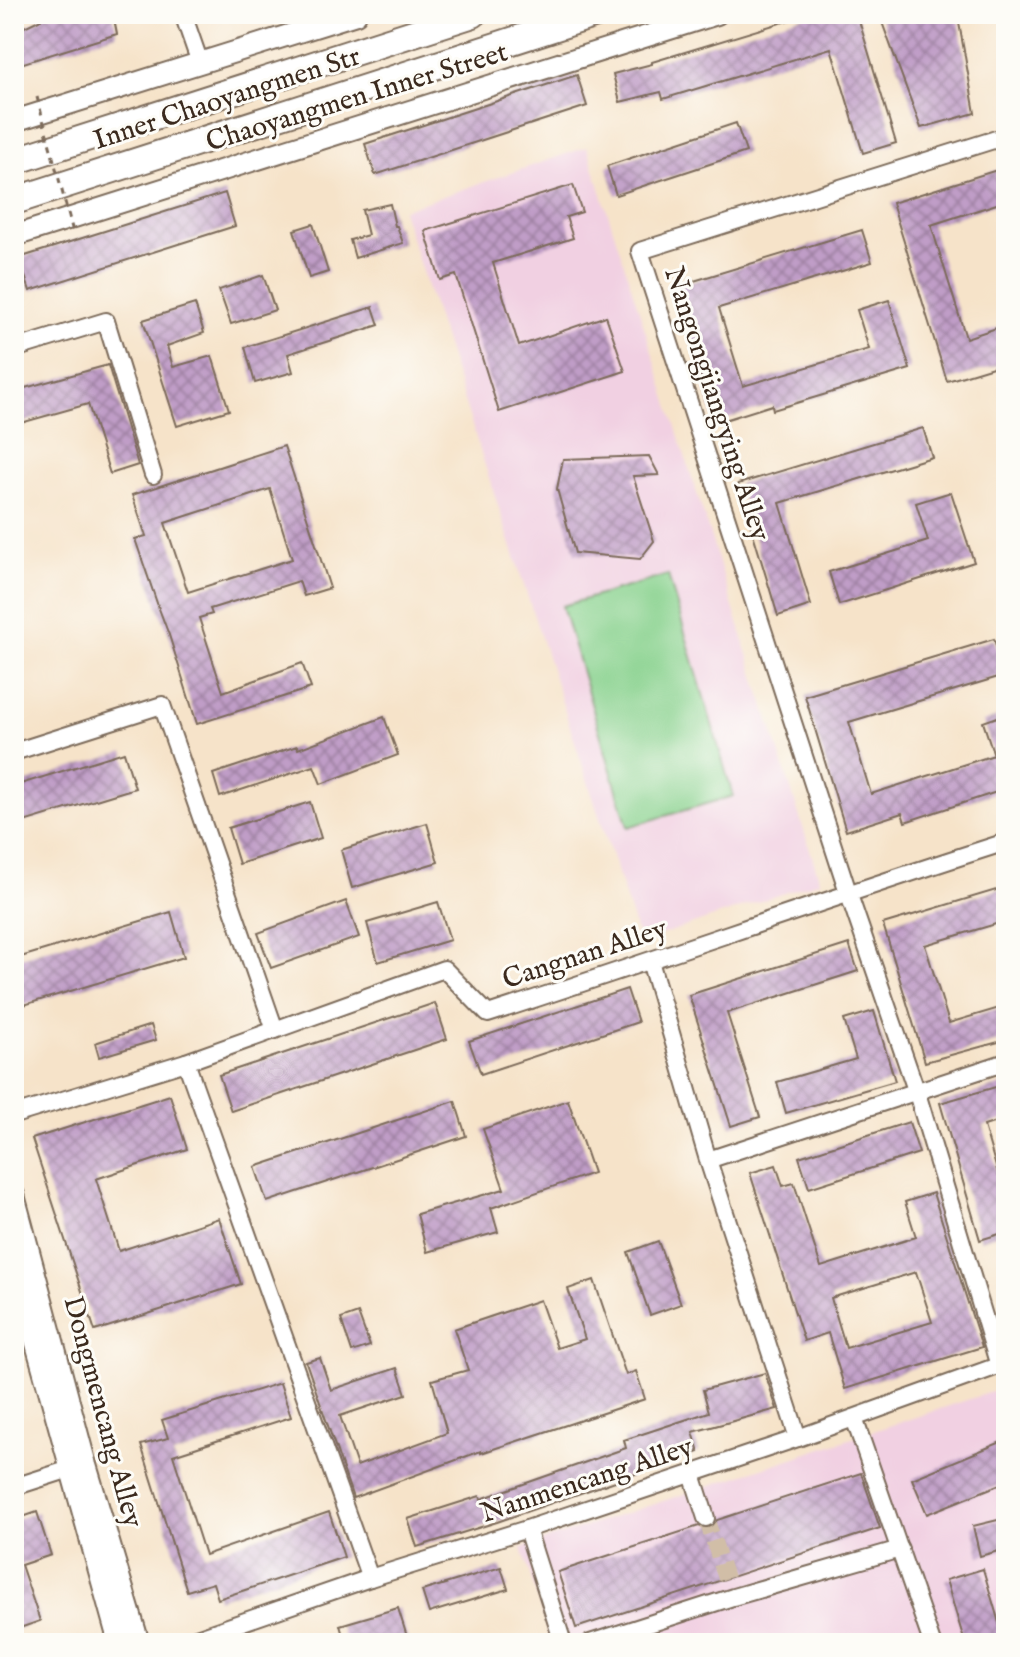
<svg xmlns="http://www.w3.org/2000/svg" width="1020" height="1657" font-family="'IM FELL English',serif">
  <defs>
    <pattern id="building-cross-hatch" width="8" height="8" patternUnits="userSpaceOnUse" patternTransform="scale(2)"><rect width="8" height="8" fill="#c09dc7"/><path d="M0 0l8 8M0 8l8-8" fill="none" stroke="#9d80a1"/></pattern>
  </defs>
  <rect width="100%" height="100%" fill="#fdfcf7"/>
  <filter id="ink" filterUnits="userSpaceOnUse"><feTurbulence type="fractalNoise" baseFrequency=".0125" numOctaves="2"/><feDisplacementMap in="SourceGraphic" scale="16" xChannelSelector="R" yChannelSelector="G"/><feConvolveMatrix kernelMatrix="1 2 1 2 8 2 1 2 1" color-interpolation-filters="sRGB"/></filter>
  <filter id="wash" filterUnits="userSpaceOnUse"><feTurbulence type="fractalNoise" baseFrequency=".006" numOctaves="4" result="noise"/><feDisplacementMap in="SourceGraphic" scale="32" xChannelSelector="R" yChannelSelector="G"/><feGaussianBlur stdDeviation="1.8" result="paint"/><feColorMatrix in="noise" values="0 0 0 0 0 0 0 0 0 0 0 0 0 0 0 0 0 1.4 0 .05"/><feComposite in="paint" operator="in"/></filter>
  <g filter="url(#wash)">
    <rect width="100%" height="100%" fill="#f6e3c9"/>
    <g fill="#f1d0e2">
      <polygon points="587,147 820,881 640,942 402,210"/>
      <polygon points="1006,1387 1006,1643 551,1643 522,1548"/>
    </g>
    <polygon fill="#87d18d" stroke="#617e56" stroke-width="2" points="668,575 733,796 628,827 562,606"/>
    <g id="blocks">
      <g fill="url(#building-cross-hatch)" fill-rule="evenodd">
        <polygon points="39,14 113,14 117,34 14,66 14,32 41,19"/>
        <polygon points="810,14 857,14 896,143 863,153 831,48 663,99 661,92 620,102 613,74 652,64 652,62"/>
        <polygon points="879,14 953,14 958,17 975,113 921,128"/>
        <polygon points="577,75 587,106 375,175 365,144"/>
        <polygon points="736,123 746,152 616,195 607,166"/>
        <polygon points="997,170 1006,201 931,225 966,338 1006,325 1006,363 947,381 892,203"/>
        <polygon points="573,185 582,212 566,217 573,238 493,263 519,346 606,316 625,371 499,412 456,275 440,280 425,231"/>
        <polygon points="225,193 235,226 30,291 19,258"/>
        <polygon points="390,204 395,226 397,226 403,243 355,258 350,240 368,235 362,210"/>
        <polygon points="313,224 328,272 309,278 294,230"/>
        <polygon points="862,230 872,262 719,308 743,386 869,349 857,310 889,300 910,369 773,410 772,405 715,423 674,287"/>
        <polygon points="263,275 275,310 231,324 219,290"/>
        <polygon points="195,304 204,333 167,346 173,367 212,356 229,410 177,426 143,320"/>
        <polygon points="373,307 379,325 288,354 293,372 255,383 245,347"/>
        <polygon points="108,365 138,465 110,474 88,404 14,425 14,391"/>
        <polygon points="923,428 932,457 780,503 811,605 778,616 738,484"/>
        <path d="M 284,446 L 330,588 L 304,596 L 299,581 L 210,609 L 212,614 L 199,618 L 223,692 L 302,663 L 311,688 L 197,724 L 169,635 L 158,606 L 135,539 L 146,536 L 132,495 ZM 270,489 L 292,559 L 188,592 L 165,523 Z"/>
        <polygon points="649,456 659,475 633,476 654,541 640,559 575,553 557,489 563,459"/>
        <polygon points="951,492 974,562 839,605 829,572 928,541 916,503"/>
        <polygon points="994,639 1005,675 849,722 871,794 994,755 983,722 1006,714 1006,789 905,822 902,813 846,831 805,696"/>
        <polygon points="384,717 398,755 321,784 314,766 220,797 213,774 297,746 298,749"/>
        <polygon points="124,752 135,788 14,825 14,786"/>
        <polygon points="310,802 321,838 239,864 228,828"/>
        <polygon points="427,823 438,862 352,888 341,850"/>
        <polygon points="1006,887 1006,921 925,945 949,1023 1006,1006 1006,1040 925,1062 883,924"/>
        <polygon points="346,901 359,937 271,968 258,933"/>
        <polygon points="438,902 450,940 378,962 367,923"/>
        <polygon points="171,912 184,957 14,1008 14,959"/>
        <polygon points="849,944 858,971 727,1013 760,1117 731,1126 689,995"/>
        <polygon points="627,989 638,1022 481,1074 469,1041"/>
        <polygon points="435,1003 447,1039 231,1111 219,1075"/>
        <polygon points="874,1011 895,1081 786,1113 777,1082 856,1059 844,1020"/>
        <polygon points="151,1025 156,1040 99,1057 95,1043"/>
        <polygon points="1006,1084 1006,1119 984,1126 1006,1201 1006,1232 980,1240 940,1103"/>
        <polygon points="170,1095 187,1149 96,1179 119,1251 219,1218 241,1284 95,1331 32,1139"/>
        <polygon points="568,1100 593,1173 491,1208 498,1232 427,1252 417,1214 504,1189 483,1129"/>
        <polygon points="455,1101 466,1136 267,1202 255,1167"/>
        <polygon points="909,1122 919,1153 809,1188 799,1157"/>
        <path d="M 776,1165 L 783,1186 L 794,1183 L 821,1267 L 916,1237 L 905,1202 L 933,1193 L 982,1347 L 845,1389 L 828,1333 L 804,1341 L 750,1173 ZM 916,1272 L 932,1322 L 846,1348 L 831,1298 Z"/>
        <polygon points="658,1241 681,1304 650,1315 628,1252"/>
        <polygon points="594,1280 626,1375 636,1371 645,1399 481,1453 481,1451 353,1498 306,1362 320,1358 331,1390 397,1368 406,1394 340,1416 357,1466 447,1433 432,1380 468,1370 454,1329 540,1300 557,1348 585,1339 568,1289"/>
        <polygon points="358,1313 370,1346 352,1352 341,1319"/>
        <polygon points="765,1373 777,1409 693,1432 699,1452 497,1522 417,1547 408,1519 480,1496 481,1499 626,1448 624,1440 709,1412 703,1390"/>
        <polygon points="280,1383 291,1417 173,1455 205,1555 329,1512 344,1557 218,1599 213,1583 187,1591 141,1445 168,1438 162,1420"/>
        <polygon points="1006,1440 1006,1482 927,1514 912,1479"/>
        <polygon points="861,1473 880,1528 576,1628 558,1572 699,1526 704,1529 710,1528 717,1520"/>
        <polygon points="37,1512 51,1555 21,1565 40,1621 14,1630 14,1520"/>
        <polygon points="1006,1518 1006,1549 980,1556 973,1526"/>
        <polygon points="501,1567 508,1589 429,1613 422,1591"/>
        <polygon points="983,1569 1005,1643 965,1643 946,1580"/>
        <polygon points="398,1608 409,1643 345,1643 340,1625"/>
      </g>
    </g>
  </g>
  <g filter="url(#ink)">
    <use href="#blocks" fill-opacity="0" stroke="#7c6b5a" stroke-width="2"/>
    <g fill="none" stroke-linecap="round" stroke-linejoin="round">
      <polyline stroke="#d1bea7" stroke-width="16" stroke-dasharray="16 8" stroke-linecap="butt" points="706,1518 728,1584"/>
      <g stroke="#7c6b5a" stroke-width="20">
        <g id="minor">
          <polyline points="183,14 200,63"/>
          <polyline points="14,349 106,321 153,475"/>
          <polyline points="14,752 162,705 275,1030"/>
          <polyline points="650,961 708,1160 798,1438"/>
          <polyline points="186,1062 370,1578"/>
          <path d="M 14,1115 L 186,1062 L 444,969 L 488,1014 C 661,958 833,897 1006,842"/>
          <polyline points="708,1160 1006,1062"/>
          <polyline points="999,1366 917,1093 848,892 640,251 1006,136"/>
          <polyline points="854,1418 932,1643"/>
          <polyline points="692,1474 706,1518"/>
          <polyline points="14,1487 70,1469"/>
          <polyline points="527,1529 563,1643"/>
          <polyline points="182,1643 370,1578 527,1529 798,1438 1006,1363"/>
          <polyline points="590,1643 733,1597 900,1549"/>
        </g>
      </g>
      <g stroke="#7c6b5a" stroke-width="24">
        <g id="tertiary">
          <polyline points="14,121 356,14"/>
          <polyline points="14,236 717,14"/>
          <polyline points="14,1195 86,1465 139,1643"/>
          <polyline points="14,1264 119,1643"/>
        </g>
      </g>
      <g stroke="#7c6b5a" stroke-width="30">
        <g id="primary">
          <polyline points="14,161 473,14"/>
          <polyline points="14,201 596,14"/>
        </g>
      </g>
      <use href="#minor" stroke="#fff" stroke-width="16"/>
      <use href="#tertiary" stroke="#fff" stroke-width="20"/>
      <use href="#primary" stroke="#fff" stroke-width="26"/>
      <polyline stroke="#7c6b5a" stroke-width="3" stroke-dasharray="6 6" stroke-linecap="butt" points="37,97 73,232"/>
    </g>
  </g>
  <g text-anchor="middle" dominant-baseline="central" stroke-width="6" stroke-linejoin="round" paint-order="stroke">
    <g font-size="28" fill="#3b2a1e" stroke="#fdfcf7">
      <text transform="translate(357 98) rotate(-17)">Chaoyangmen Inner Street</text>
      <text transform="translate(227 99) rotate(-18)">Inner Chaoyangmen Str</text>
      <text transform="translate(716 404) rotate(72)">Nangongjiangying Alley</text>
      <text transform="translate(585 955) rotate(-18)">Cangnan Alley</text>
      <text transform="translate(102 1412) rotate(75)">Dongmencang Alley</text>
      <text transform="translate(587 1481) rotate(-18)">Nanmencang Alley</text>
    </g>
  </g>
  <rect width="1020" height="1657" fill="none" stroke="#fdfcf7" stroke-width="48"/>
</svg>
